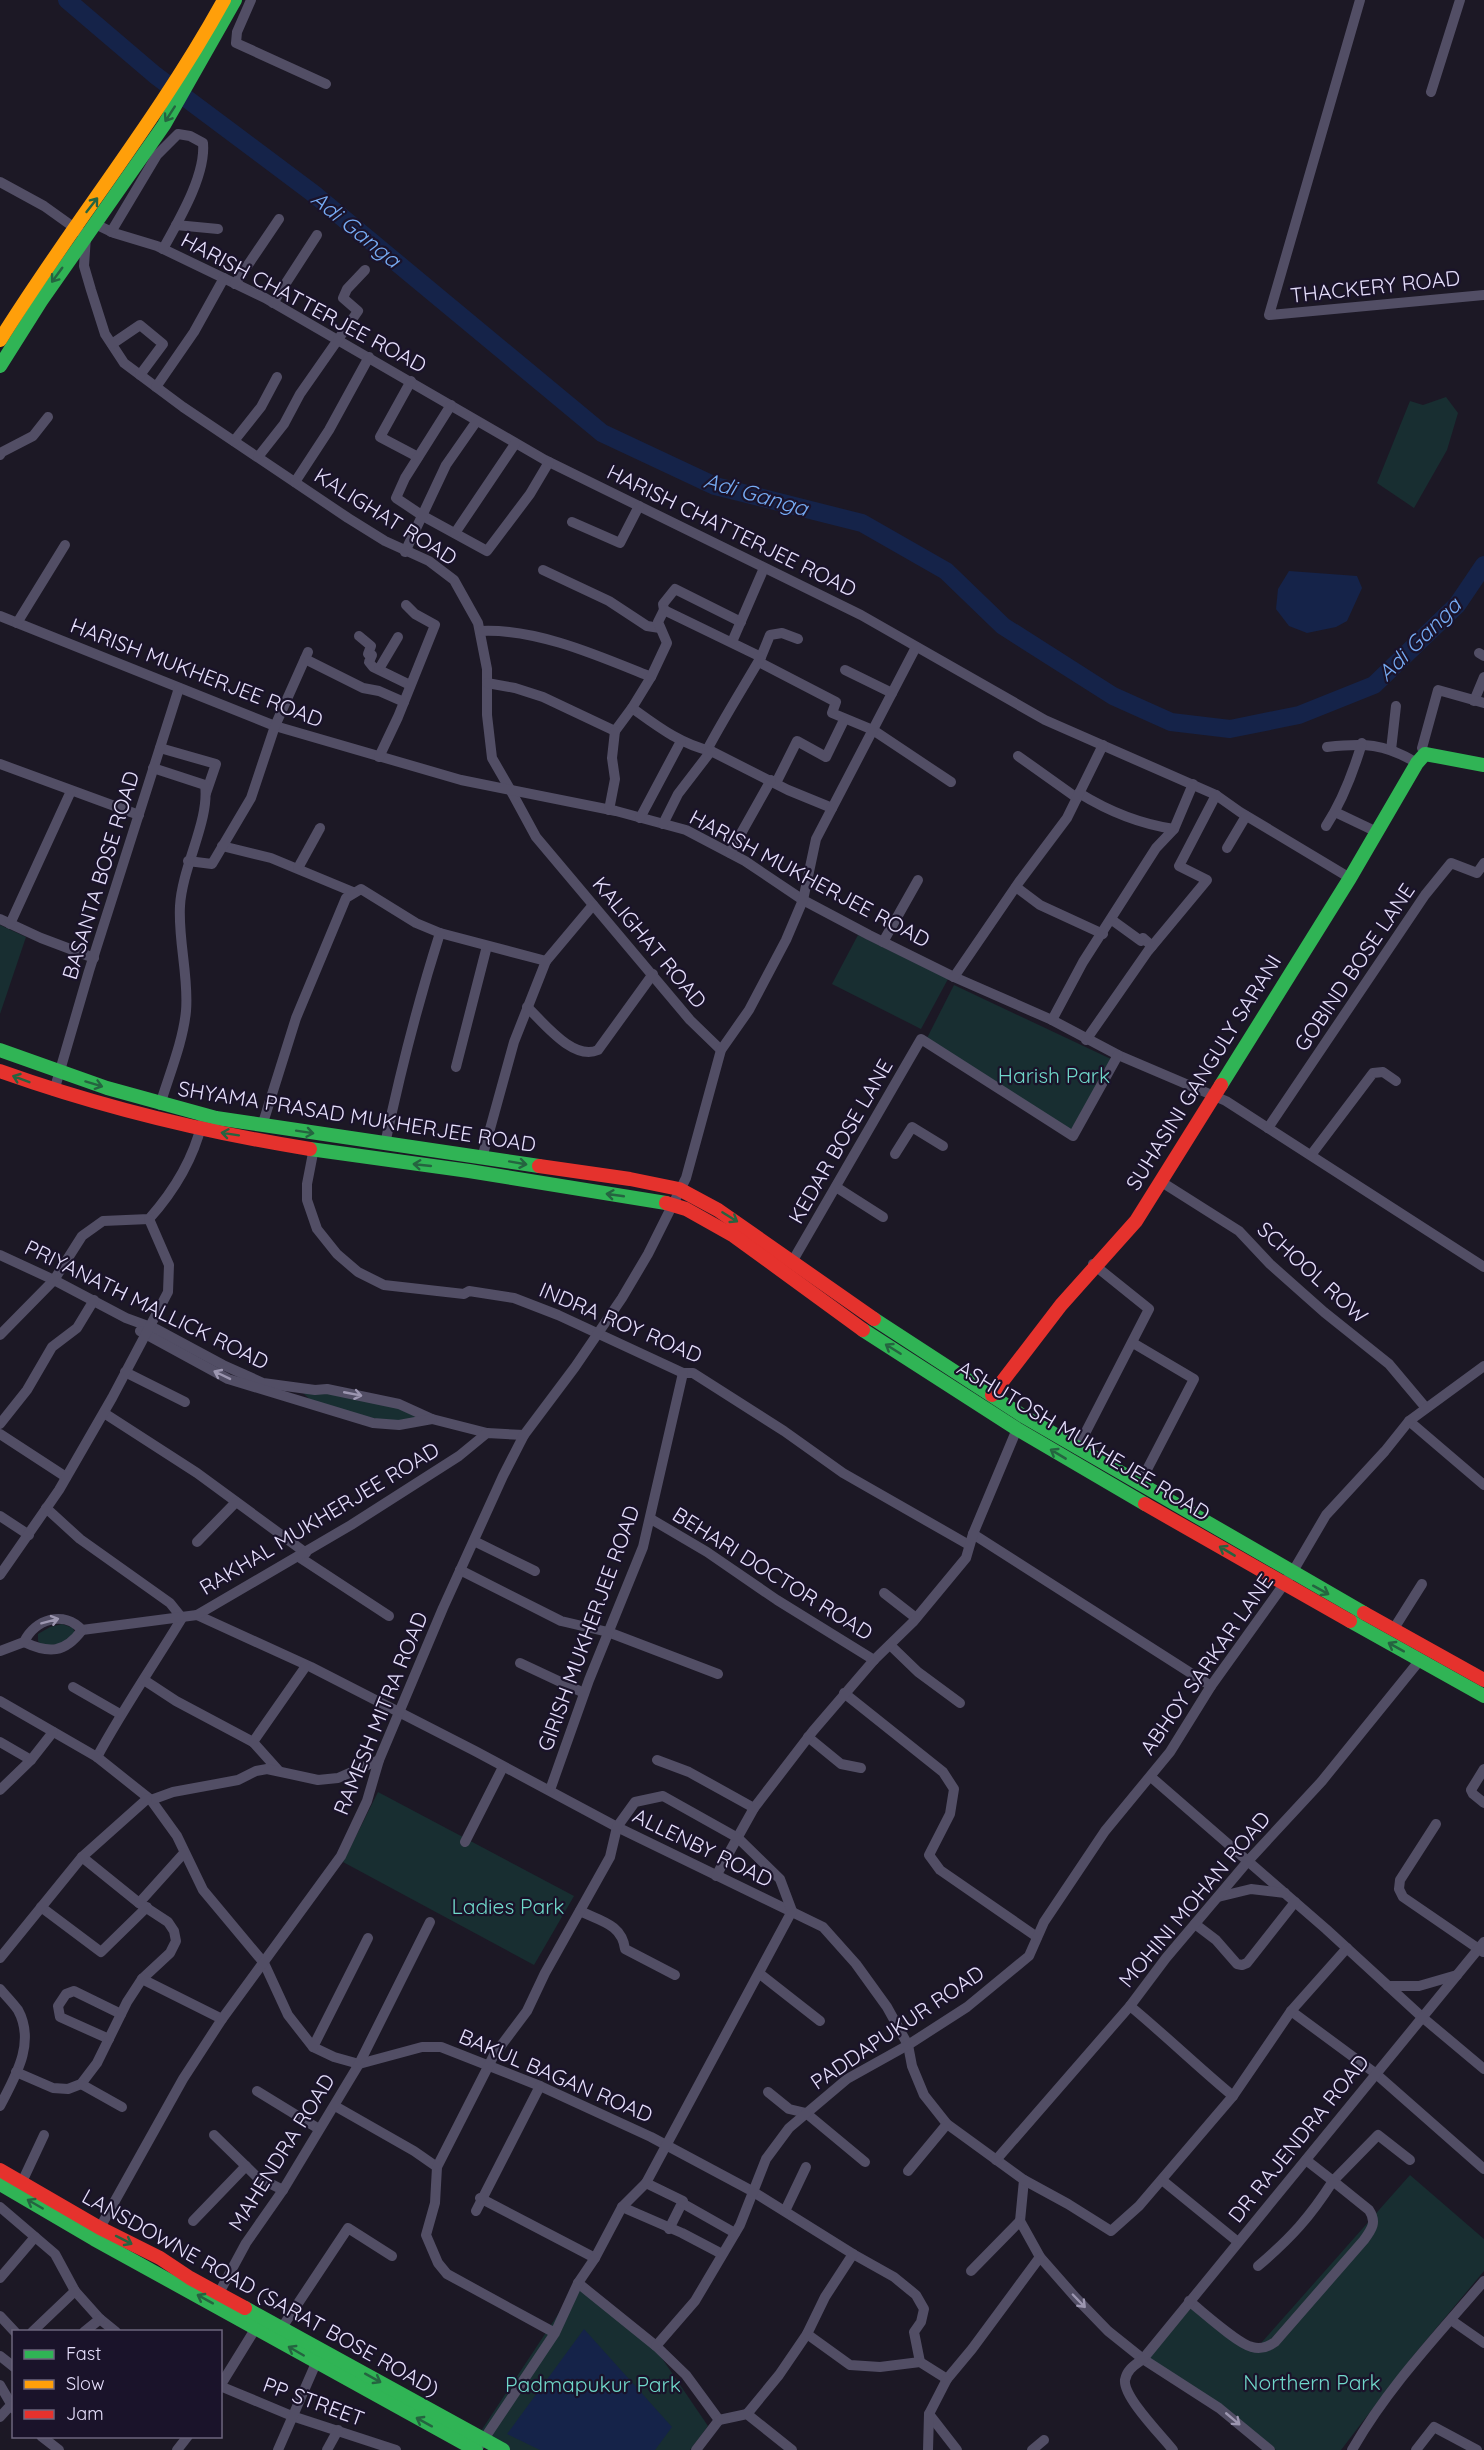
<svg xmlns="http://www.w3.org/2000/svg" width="1484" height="2450" font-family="Quicksand,sans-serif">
  <rect width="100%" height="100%" fill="#1c1825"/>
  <g fill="#182e31">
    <polygon points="1446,397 1458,413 1447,450 1414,508 1377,483 1410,401 1423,405"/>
    <polygon points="0,925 26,937 0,1014"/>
    <polygon points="858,935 948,979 921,1029 832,984"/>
    <polygon points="954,985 1111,1059 1070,1132 926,1040"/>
    <polygon points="329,1391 398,1406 421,1417 399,1424 317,1406 303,1393"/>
    <polygon points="62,1624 73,1628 75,1633 60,1644 43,1646 38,1641 38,1634 50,1627"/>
    <polygon points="378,1792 574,1896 534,1965 343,1862"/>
    <polygon points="1410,2175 1484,2239 1484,2271 1413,2356 1341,2450 1276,2450 1220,2404 1148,2358 1190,2305 1254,2351"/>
    <polygon points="578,2284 657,2351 708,2426 690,2450 493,2450 475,2440"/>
  </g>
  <g fill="#152349">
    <polygon points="1289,571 1357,576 1362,588 1347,621 1336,627 1307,633 1289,626 1276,609 1278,589"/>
    <polygon points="584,2329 672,2427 655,2450 540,2450 507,2434"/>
  </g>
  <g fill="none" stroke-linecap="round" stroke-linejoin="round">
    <polyline stroke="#152349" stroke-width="18" points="67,0 155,75 314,194 602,433 715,486 862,523 946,571 1003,626 1113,696 1171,722 1230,729 1299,715 1374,685 1457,605 1484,565"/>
    <g stroke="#524e65" stroke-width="10">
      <polyline points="251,0 237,32 236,43 326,84"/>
      <polyline points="1360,0 1269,315 1484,295"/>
      <polyline points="1431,92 1460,0"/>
      <polyline points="0,182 44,206 86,236 84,266 91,290 105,334 124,363 183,407 348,518 385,541 429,561 454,580 478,623 487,669 487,715 492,758 511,791 536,837 690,1020 721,1050"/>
      <polyline points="95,224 114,233 157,246 265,298 545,460 861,615 1045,720 1216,795 1240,812 1350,878"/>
      <polyline points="176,225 218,229"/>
      <path d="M 111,232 L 157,155 L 178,134 L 190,136 L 203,143 C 206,175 179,220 163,249"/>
      <polyline points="235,284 279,219"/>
      <polyline points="273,303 317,235"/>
      <polyline points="112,344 140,325 163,344 140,375"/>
      <polyline points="411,381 380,437 418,457"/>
      <polyline points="156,387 194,332 224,278"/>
      <polyline points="451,405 405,478 396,498 423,516 487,551 530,494 549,462"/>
      <polyline points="234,441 261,407 277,377"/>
      <polyline points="0,455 2,452 33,436 48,417"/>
      <polyline points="258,457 284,424 300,394 358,311 343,298 347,289 365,270"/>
      <polyline points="295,482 329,430 369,357"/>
      <polyline points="572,522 620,543 639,506"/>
      <polyline points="455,533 515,444"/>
      <polyline points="405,552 446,465 476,422"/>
      <polyline points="543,570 609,601 647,626 660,628"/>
      <polyline points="664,610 663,604 675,589 741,622"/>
      <polyline points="0,616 275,726 461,780 616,811 686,830 745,861 803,900 869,935 954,977 1052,1020 1118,1055 1226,1101 1484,1267"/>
      <polyline points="17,623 65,545"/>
      <path d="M 480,631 C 536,628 599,656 651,677"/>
      <polyline points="359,636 371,646 368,654 372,655 369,662 373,667 410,685"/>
      <polyline points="732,642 764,568"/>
      <polyline points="1479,653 1484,656"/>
      <polyline points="761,657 770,635 782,633 798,639"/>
      <polyline points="305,659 363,688 379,691 404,702"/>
      <polyline points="759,662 836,702 832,713 873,730 951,782"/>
      <polyline points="379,669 398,637"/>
      <polyline points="845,670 892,693"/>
      <path d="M 487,683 L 515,688 L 543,697 L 615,731 L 632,708 C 657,726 680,744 711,751 L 788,790 L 832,808"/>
      <polyline points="1474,701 1484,677"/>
      <path d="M 632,708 L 651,677 L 667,643 L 658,622 L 664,610 L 761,657 C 743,688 724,718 707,750"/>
      <path d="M 1327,747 C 1364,743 1384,743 1417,763"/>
      <polyline points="160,748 216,764 206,793"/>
      <polyline points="1391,750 1396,706"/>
      <polyline points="1425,754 1422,748 1438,690 1484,703"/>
      <polyline points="1018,756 1077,798"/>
      <polyline points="379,757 398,717 435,625 415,614 406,605"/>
      <polyline points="0,764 139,815"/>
      <path d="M 153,768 L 205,785 C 210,820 182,867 180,906 C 178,941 189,977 186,1011 C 183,1042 169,1075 160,1105"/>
      <polyline points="776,783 797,741 826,757 844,720"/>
      <path d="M 1079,793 C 1108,811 1140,824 1174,829"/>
      <polyline points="609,810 615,779 612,758 615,731"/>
      <polyline points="1335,812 1377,832"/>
      <polyline points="640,818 681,741"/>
      <polyline points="663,824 678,794 711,751"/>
      <path d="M 1326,826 C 1343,800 1353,773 1362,743"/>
      <polyline points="222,846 271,858 353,892"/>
      <polyline points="1227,848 1246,816"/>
      <polyline points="730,853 771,780"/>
      <polyline points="188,861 212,864 251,798 275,726 308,652"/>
      <polyline points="298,868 320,828"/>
      <polyline points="1016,887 1040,905 1103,934"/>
      <polyline points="0,919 41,938 94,958"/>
      <polyline points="1112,920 1141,941 1143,938 1152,946"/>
      <polyline points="10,924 71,791"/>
      <polyline points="883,942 918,880"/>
      <polyline points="546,961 593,905"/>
      <polyline points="954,977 1019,882 1067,818 1103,745"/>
      <path d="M 527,1007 C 544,1023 573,1061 598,1050 L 653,974"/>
      <polyline points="1052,1020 1083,962 1156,848 1174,829 1193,784"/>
      <polyline points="1086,1040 1148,951 1207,880 1179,866 1216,795"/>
      <polyline points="456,1067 487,946"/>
      <polyline points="54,1091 89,971 179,688"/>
      <polyline points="262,1126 296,1018 346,898 361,889 416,923 440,933 546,961 514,1042 482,1158"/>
      <polyline points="1268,1128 1425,895 1451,863 1477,873 1484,863"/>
      <path d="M 385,1144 C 400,1073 418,1002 440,933"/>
      <polyline points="314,1148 307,1184 307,1200 317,1229 337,1254 358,1272 384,1285 464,1294 469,1291 514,1298 558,1315 683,1373 693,1373 784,1431 843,1473 969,1545"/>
      <polyline points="895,1154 912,1127 943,1146"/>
      <polyline points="1311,1155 1373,1073 1383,1072 1396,1081"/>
      <polyline points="1160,1181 1239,1231 1270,1264 1324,1312 1389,1364 1426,1408"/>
      <polyline points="836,1187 883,1217"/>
      <polyline points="0,1255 54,1280 126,1318 156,1329 223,1365 263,1383 315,1390 327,1389 399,1404 432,1419 487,1433"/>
      <polyline points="792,1262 921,1039 1073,1136 1118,1055"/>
      <polyline points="140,1331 228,1379 317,1406 373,1423 399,1425 432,1419"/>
      <path d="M 0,1335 L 54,1280 L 82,1236 L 103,1221 L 149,1219 C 174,1191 193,1160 202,1123"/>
      <polyline points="1133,1343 1194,1379 1139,1485"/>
      <polyline points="125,1372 185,1402"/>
      <polyline points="104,1413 197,1473 306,1553"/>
      <polyline points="1409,1421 1484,1485"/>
      <polyline points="0,1424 27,1390 52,1347 77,1328 94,1300"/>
      <polyline points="0,1434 66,1477"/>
      <polyline points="1077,1449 1149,1309 1093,1264"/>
      <path d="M 46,1508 L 80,1539 L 170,1603 L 182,1618 C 154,1664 123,1709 97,1757"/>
      <polyline points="0,1516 29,1535"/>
      <polyline points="651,1519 707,1552 777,1600 874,1660"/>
      <polyline points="973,1534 1211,1686"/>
      <polyline points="474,1541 535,1571"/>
      <polyline points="197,1542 236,1502"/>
      <polyline points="299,1557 389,1616"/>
      <polyline points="460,1570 561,1621 608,1632 718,1674"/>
      <polyline points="0,1575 59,1490 112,1398 168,1292 169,1265 149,1219"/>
      <polyline points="884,1593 916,1618"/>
      <polyline points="197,1615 311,1667 475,1751 617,1827 823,1927 856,1964 887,2007 908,2045 912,2066 924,2095 947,2124 1024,2180 1020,2221 1040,2257 1076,2298 1108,2331 1143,2359 1219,2408 1270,2450"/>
      <polyline points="82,1630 197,1615 351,1525 459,1456 487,1433 524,1435"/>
      <polyline points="1393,1630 1422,1584"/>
      <path d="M 24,1642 C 49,1654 65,1653 82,1630"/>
      <polyline points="890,1645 918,1672 960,1703"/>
      <path d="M 0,1651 L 24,1642 C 35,1619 64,1610 82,1630"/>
      <polyline points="520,1663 584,1693"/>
      <polyline points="144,1680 176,1701 253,1742"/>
      <polyline points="73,1687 120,1714"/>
      <polyline points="844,1693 943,1772 954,1789 950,1814 929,1855 940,1870 1037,1937"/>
      <polyline points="0,1701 97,1757 151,1800 177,1836 203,1890 264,1963 288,2015 313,2047 334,2057 359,2064 422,2047 441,2047 540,2086 651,2137 752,2191 853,2254 894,2277 916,2295 924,2309 921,2322 914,2332 920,2362"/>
      <polyline points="808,1737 841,1764 861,1768"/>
      <polyline points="0,1742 31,1760"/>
      <polyline points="657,1760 689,1772 754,1808"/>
      <polyline points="1484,1769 1471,1790 1473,1794 1484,1803"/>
      <polyline points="279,1771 253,1742 306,1666"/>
      <polyline points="1151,1777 1326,1929 1422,2017 1484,2069"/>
      <polyline points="0,1790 31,1760 53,1732"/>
      <polyline points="550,1790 589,1680 643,1547 683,1373"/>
      <polyline points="151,1800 173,1792 238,1780 256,1771 267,1769 318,1780 338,1778 379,1760"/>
      <polyline points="1436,1824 1400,1880 1399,1889 1403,1897 1483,1952"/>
      <polyline points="465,1842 503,1767"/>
      <polyline points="82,1857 139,1903 168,1922 174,1931 176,1941 170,1953 142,1979"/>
      <polyline points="716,1876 754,1808 813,1731 874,1660 913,1622 966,1558 973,1534 1017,1429"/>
      <polyline points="1218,1897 1251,1889 1285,1893"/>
      <polyline points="139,1903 184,1853"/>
      <polyline points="41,1907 101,1952 147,1907"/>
      <path d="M 580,1911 C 600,1921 622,1924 625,1949 L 675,1975"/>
      <polyline points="1195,1924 1216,1940 1237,1964 1242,1965 1247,1963 1295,1902"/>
      <polyline points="0,1958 82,1857 147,1799"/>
      <polyline points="760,1974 820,2021"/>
      <polyline points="1388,1986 1419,1986 1457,1975"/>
      <path d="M 0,1989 C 6,1996 13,2003 18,2010 C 36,2043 15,2077 0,2106"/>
      <path d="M 1130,2006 C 1165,2035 1198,2067 1233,2096"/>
      <polyline points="1291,2011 1375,2073 1484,2169"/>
      <polyline points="109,2039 60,2017 58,2006 66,1994 74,1991 121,2014"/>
      <polyline points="313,2047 368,1938"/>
      <polyline points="16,2072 53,2088 68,2089 81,2084 97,2063 127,2002 142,1979 222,2019"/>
      <polyline points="81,2084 122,2107"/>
      <polyline points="257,2091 319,2129"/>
      <polyline points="768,2092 789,2109 806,2113 865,2162"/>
      <polyline points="335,2106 414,2151 437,2167"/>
      <polyline points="214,2135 257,2177 283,2190"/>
      <polyline points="996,2160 1130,2006 1166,1958 1248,1861 1322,1781 1420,1660"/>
      <polyline points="1306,2160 1333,2181 1378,2135 1410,2160"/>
      <polyline points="908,2171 947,2124"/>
      <polyline points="1024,2180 1068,2204 1111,2231 1139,2206 1233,2096 1291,2011 1347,1948"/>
      <polyline points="1162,2180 1238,2242"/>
      <polyline points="22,2182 44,2135"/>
      <polyline points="646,2183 683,2201 669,2229"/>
      <polyline points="480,2198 595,2258"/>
      <polyline points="682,2203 735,2233"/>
      <polyline points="0,2207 55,2254 75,2291 100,2319 116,2332"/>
      <polyline points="622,2207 682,2233 722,2254"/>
      <polyline points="476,2211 540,2086"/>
      <polyline points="785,2211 806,2167"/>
      <polyline points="193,2221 246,2166"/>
      <polyline points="97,2233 183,2079 222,2019 341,1856 367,1801 379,1760 443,1608 503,1476 524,1435 575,1367 622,1298 648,1254 686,1178 721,1050 749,1010 786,940 803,900 816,839 916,647"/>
      <polyline points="971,2271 1020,2221"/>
      <polyline points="0,2278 35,2237"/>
      <polyline points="578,2283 656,2346 686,2375 719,2420 696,2450"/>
      <polyline points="219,2293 246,2243 283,2190 359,2064 430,1922"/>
      <path d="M 1189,2301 C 1203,2312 1238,2344 1252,2347 C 1261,2350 1268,2347 1275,2342 L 1364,2240 C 1372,2229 1377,2222 1369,2210 L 1333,2181 C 1310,2217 1291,2238 1258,2266"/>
      <polyline points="0,2316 15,2332"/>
      <polyline points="1451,2320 1484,2343"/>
      <polyline points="32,2332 75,2291"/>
      <polyline points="84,2332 100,2319"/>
      <polyline points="279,2332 348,2228 392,2256"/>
      <polyline points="807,2334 850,2365 880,2367 920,2362 947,2379"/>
      <polyline points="656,2346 695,2301 740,2225 766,2159 789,2128 847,2079 908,2045 967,2007 1029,1956 1044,1922 1105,1831 1170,1752 1211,1686 1292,1573 1326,1515 1385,1451 1409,1421 1484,1366"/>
      <polyline points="0,2356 14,2367"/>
      <polyline points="0,2385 14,2409"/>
      <polyline points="220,2386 292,2416 396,2450"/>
      <polyline points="220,2386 259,2323"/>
      <polyline points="747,2414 779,2375 807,2334 825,2297 853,2254"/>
      <polyline points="929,2414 957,2450"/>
      <polyline points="0,2417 10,2406"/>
      <polyline points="719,2420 747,2414 792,2450"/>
      <polyline points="41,2436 59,2450"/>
      <polyline points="480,2445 555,2333 578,2283 595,2258 622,2207 646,2183 792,1911 780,1879 738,1838 663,1796 635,1802 617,1827 610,1857 545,1973 527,2011 494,2055 437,2167 435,2203 426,2235 438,2263 447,2274 555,2333"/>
      <polyline points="177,2450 188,2436"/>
      <polyline points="278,2450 316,2363"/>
      <polyline points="327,2450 338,2430"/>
      <polyline points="928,2450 929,2414 947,2379 972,2349 1040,2257"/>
      <polyline points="1032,2450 1044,2440"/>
      <path d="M 1173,2450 C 1162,2436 1123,2397 1125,2380 C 1127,2369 1135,2365 1143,2359 L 1484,1942"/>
      <path d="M 1352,2450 C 1388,2387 1437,2336 1484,2281"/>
      <polyline points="1416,2450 1434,2427 1477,2450"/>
    </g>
    <g stroke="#30b455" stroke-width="14">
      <polyline points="0,366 41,301 164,125 235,0"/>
      <polyline points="0,1050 107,1088 216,1118 539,1166"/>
      <polyline points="1221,1085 1350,878 1417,763 1425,754 1484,765"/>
      <polyline points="310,1149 469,1171 666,1203"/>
      <polyline points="874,1319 1023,1416 1364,1613"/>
      <polyline points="863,1330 1017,1429 1145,1504"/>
      <polyline points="1350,1621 1484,1696"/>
      <polyline points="0,2184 94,2239 476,2450"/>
      <polyline points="245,2308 503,2450"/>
    </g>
    <path stroke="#ff9f0a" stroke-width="14" d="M 0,340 C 72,224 158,120 224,0"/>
    <g stroke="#e5322d" stroke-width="14">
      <path d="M 0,1071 C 101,1107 204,1132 310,1149"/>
      <polyline points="539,1166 630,1179 679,1189 718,1210 874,1319"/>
      <polyline points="666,1203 686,1209 734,1236 863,1330"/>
      <polyline points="992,1395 1061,1305 1136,1221 1221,1085"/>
      <polyline points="1145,1504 1350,1621"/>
      <polyline points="1364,1613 1484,1680"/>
      <polyline points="0,2170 100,2228 160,2258 190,2278 245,2308"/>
    </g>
  </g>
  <defs><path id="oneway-shaft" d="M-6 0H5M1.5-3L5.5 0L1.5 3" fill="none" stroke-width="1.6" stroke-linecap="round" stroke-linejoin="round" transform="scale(1.5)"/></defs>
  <g stroke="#256440">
    <use href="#oneway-shaft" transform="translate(170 114) rotate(123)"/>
    <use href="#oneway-shaft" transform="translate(92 205) rotate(-52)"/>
    <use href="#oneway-shaft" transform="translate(57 275) rotate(126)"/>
    <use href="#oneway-shaft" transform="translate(21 1079) rotate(-159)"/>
    <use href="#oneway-shaft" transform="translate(94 1084) rotate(17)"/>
    <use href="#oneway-shaft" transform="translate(305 1132) rotate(9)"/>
    <use href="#oneway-shaft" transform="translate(230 1134) rotate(-171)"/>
    <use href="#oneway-shaft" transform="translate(518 1163) rotate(10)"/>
    <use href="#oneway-shaft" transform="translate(422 1165) rotate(-174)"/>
    <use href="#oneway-shaft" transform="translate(615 1195) rotate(-172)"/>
    <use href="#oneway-shaft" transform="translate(730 1217) rotate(32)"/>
    <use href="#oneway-shaft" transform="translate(893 1349) rotate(-148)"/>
    <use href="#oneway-shaft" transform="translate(1058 1454) rotate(-149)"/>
    <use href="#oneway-shaft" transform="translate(1227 1551) rotate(-149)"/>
    <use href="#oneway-shaft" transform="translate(1321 1590) rotate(29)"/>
    <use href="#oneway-shaft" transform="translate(1396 1647) rotate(-151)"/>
    <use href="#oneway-shaft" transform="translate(35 2204) rotate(-150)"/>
    <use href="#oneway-shaft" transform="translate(124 2240) rotate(27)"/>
    <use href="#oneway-shaft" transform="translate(205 2299) rotate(-151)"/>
    <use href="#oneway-shaft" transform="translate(296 2351) rotate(-150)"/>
    <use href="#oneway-shaft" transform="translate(373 2378) rotate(29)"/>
    <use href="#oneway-shaft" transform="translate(424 2422) rotate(-151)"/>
  </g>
  <g stroke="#9c96b0">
    <use href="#oneway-shaft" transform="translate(222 1375) rotate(-154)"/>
    <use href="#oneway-shaft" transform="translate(353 1394) rotate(11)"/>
    <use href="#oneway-shaft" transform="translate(50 1621) rotate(-15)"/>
    <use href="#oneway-shaft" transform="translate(1079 2301) rotate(46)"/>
    <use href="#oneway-shaft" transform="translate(1233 2419) rotate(40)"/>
  </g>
  <g text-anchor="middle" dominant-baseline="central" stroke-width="4.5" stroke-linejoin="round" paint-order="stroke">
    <g font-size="21" fill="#e6dffc" stroke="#1a132a">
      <text transform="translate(1375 286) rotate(-6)">THACKERY ROAD</text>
      <text transform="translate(304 302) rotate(28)">HARISH CHATTERJEE ROAD</text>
      <text transform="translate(386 516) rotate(32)">KALIGHAT ROAD</text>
      <text transform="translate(732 530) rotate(26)">HARISH CHATTERJEE ROAD</text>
      <text transform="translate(197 672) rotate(21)">HARISH MUKHERJEE ROAD</text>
      <text transform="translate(100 875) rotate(-73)">BASANTA BOSE ROAD</text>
      <text transform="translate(810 878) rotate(28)">HARISH MUKHERJEE ROAD</text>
      <text transform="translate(650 942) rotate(50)">KALIGHAT ROAD</text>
      <text transform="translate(1354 967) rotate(-56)">GOBIND BOSE LANE</text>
      <text transform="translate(1203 1072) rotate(-58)">SUHASINI GANGULY SARANI</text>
      <text transform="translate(357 1116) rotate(9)">SHYAMA PRASAD MUKHERJEE ROAD</text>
      <text transform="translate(840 1141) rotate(-60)">KEDAR BOSE LANE</text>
      <text transform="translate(1313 1272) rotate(42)">SCHOOL ROW</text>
      <text transform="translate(147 1304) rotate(26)">PRIYANATH MALLICK ROAD</text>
      <text transform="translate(621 1322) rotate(23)">INDRA ROY ROAD</text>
      <text transform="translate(1084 1440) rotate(31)">ASHUTOSH MUKHEJEE ROAD</text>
      <text transform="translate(319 1518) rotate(-31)">RAKHAL MUKHERJEE ROAD</text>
      <text transform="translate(773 1573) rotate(32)">BEHARI DOCTOR ROAD</text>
      <text transform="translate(588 1628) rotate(-70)">GIRISH MUKHERJEE ROAD</text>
      <text transform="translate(1206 1664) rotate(-55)">ABHOY SARKAR LANE</text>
      <text transform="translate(380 1713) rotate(-68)">RAMESH MITRA ROAD</text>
      <text transform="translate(703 1847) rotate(26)">ALLENBY ROAD</text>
      <text transform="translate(1194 1899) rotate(-50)">MOHINI MOHAN ROAD</text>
      <text transform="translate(897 2027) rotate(-34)">PADDAPUKUR ROAD</text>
      <text transform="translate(556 2075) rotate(23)">BAKUL BAGAN ROAD</text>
      <text transform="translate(1298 2138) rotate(-51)">DR RAJENDRA ROAD</text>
      <text transform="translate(281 2152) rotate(-58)">MAHENDRA ROAD</text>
      <text transform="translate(261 2292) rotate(29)">LANSDOWNE ROAD (SARAT BOSE ROAD)</text>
      <text transform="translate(314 2401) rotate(20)">PP STREET</text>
    </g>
    <g font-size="21" fill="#70d8ca" stroke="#1a132a">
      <text x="1054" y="1075">Harish Park</text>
      <text x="508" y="1906">Ladies Park</text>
      <text x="1312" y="2382">Northern Park</text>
      <text x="593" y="2384">Padmapukur Park</text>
    </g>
    <g font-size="22" font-style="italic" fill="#76abf3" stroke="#1a132a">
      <text transform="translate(356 229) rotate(39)">Adi Ganga</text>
      <text transform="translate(756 494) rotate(16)">Adi Ganga</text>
      <text transform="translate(1419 639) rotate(-45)">Adi Ganga</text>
    </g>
  </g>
  <rect x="12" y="2330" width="210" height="108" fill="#1a132a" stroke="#6c657e" stroke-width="1.5"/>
  <rect x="24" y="2350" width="30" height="9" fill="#30b455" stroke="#6c657e" stroke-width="1.5"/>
  <text x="66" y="2360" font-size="18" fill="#e6dffc">Fast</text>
  <rect x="24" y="2380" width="30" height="9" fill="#ff9f0a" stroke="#6c657e" stroke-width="1.5"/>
  <text x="66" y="2390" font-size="18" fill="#e6dffc">Slow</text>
  <rect x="24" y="2410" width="30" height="9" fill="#e5322d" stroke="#6c657e" stroke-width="1.5"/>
  <text x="66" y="2420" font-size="18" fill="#e6dffc">Jam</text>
</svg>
